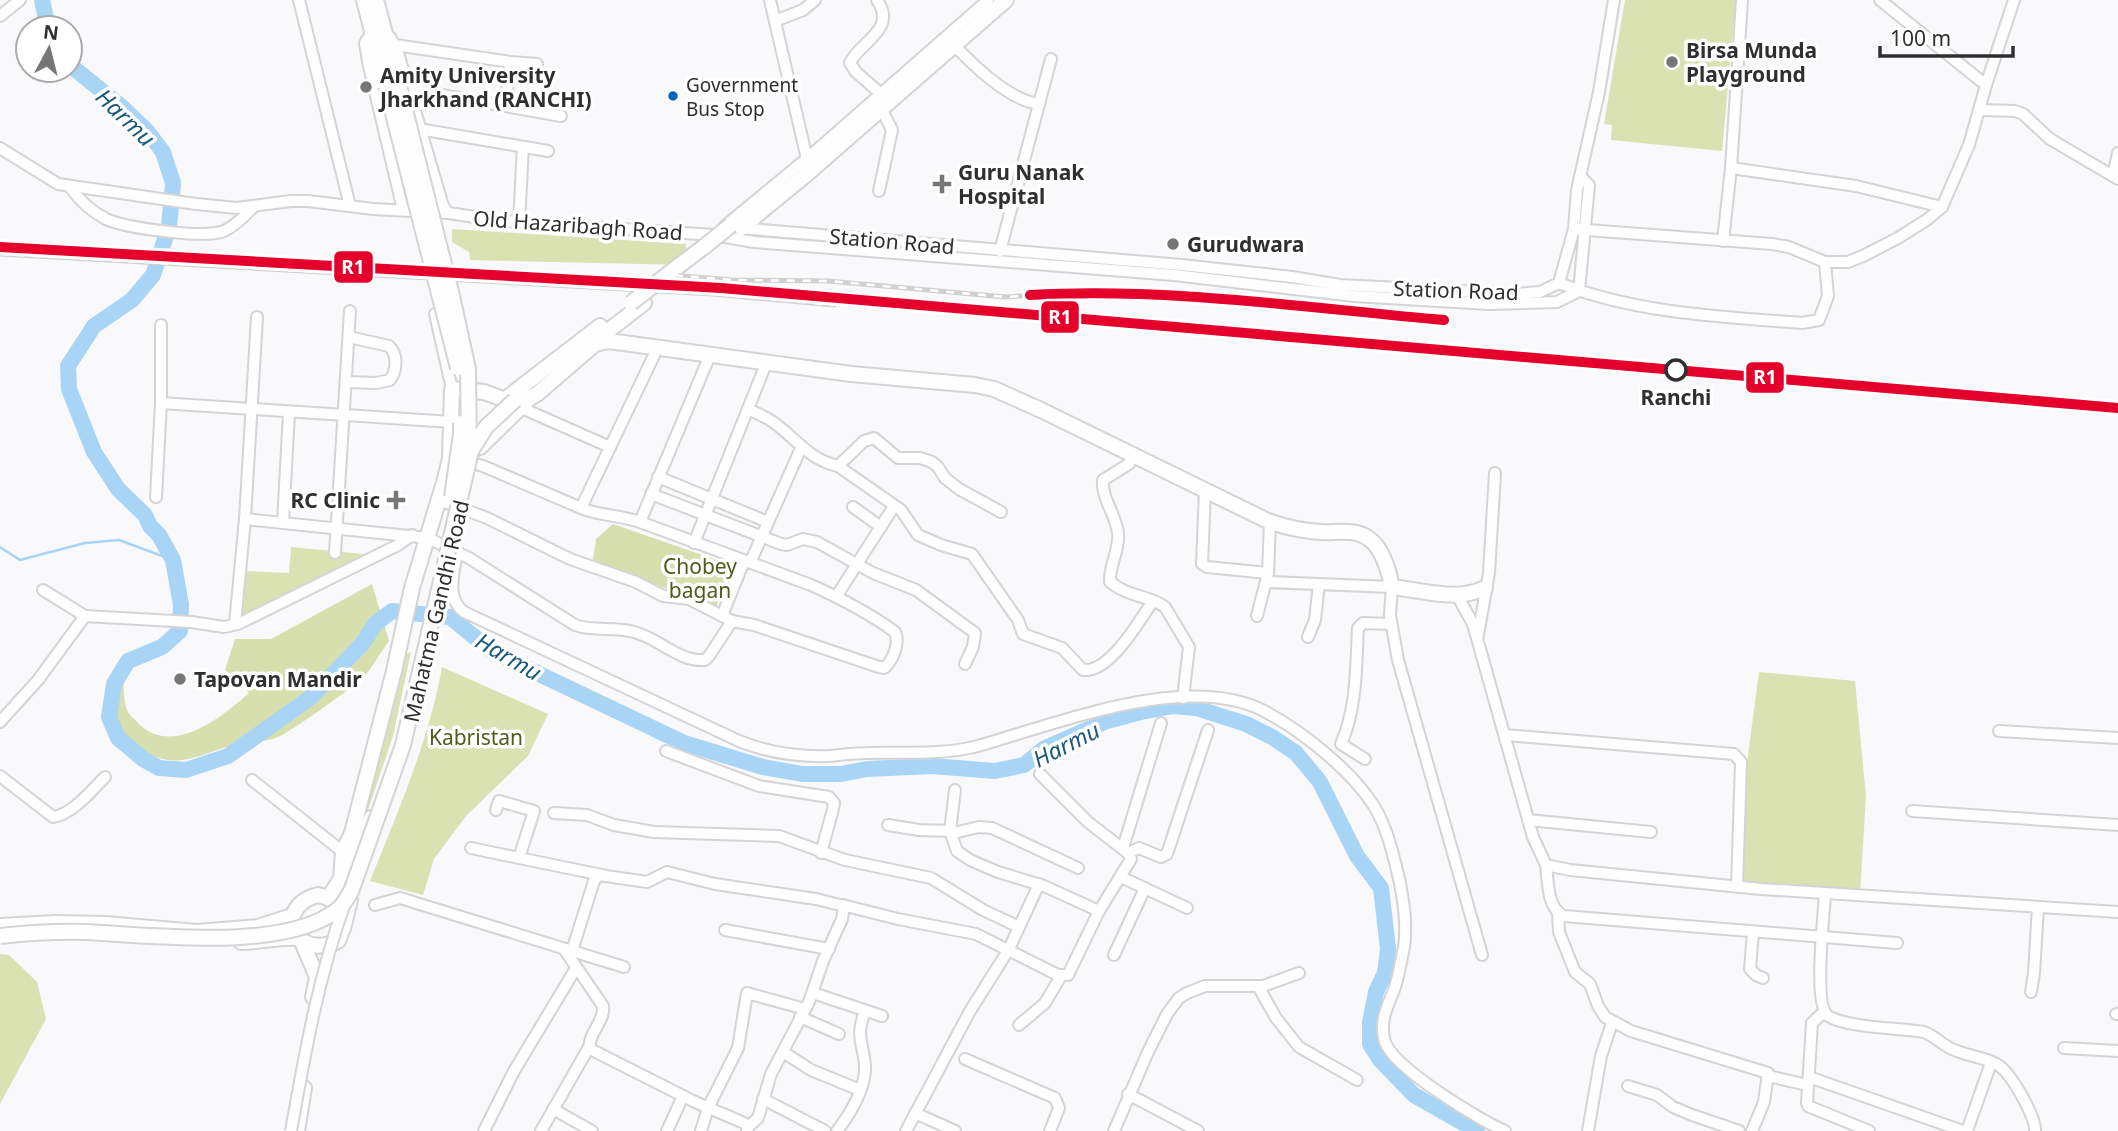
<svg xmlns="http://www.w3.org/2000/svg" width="2118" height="1131" font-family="'Noto Sans',sans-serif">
  <rect width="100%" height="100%" fill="#f9f8fb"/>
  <g fill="#dae2b4">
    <polygon points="1625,0 1736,0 1722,151 1611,140 1612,125 1604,124"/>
    <polygon points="452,229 686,244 686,265 470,260 469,252 452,242"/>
    <polygon points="291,547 374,555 240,617 245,571 289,573"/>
    <polygon points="411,652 393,736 366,816 361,820 402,657"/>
    <path d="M 442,667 L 548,714 L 528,756 L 466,816 L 434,859 L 423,895 L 370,881 C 398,811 429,741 442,667 Z"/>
    <polygon points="1759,672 1855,681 1866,796 1860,894 1737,883 1744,785"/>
    <polygon points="0,954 9,955 37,982 46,1019 0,1104"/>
  </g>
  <g fill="#d7dfaf">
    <polygon points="613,524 731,565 716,608 593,560 596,539"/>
    <path d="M 372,584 L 389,641 C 382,651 375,662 368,672 C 355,687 301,724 282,735 C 268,743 246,742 230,746 C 210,751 190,763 168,760 C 125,754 101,712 123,674 C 124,685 123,702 128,712 C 130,716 136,720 139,724 C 173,757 222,717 249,693 L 225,670 L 235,639 L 271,639 Z"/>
  </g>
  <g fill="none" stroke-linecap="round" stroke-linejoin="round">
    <polyline stroke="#a8d4f5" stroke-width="2.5" points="0,547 20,560 85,543 119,540 173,560"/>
    <g stroke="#a8d4f5" stroke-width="16">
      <polyline points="42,0 48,28"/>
      <polyline points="70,65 123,108 147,131 163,152 173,183 169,227 153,275 132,300 94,326 68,366 69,389 94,452 118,489 145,515 150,526 159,535 173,560 181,605 180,631 162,647 128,661 114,684 109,717 118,738 143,759 159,768 186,770 228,756 310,698 362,644 376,623 392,611 450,617 493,652 684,743 763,767 802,774 841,774 867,769 932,766 995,771 1024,765 1045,748 1107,721 1141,712 1173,706 1196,708 1246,724 1272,737 1296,753 1320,782 1357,856 1381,888 1388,949 1385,973 1376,992 1370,1022 1370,1044 1380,1060 1414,1095 1477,1131"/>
    </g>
    <g stroke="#d4d4d6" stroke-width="14">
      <g id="minor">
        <polyline points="299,0 350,206"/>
        <polyline points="770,0 807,159"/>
        <path d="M 877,0 C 898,30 859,42 850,63 L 856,72 L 881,94"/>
        <polyline points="1742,0 1731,168 1856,186 1942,207"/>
        <polyline points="1880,0 1986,85"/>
        <polyline points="0,16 20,0"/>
        <polyline points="775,21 803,10 815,0"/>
        <polyline points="372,32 365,43 368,62 403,210"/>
        <polyline points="390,37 398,53 443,206 448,213"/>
        <polyline points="395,45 511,62 537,64"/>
        <path d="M 956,47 C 976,68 1010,100 1039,104"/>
        <polyline points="408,89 561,116"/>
        <polyline points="505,106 511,62"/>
        <polyline points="1980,110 2015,111 2023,114 2050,139 2118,179"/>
        <polyline points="419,129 548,151"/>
        <polyline points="0,148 58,184 196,204 237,208 291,201 308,201 373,209 448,213 503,221 714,235 720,233"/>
        <polyline points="2113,176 2118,153"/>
        <path d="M 70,187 C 80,201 90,211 106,219 C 126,228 204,239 224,231 C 235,226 245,216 253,207"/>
        <polyline points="879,191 892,130 883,112"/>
        <polyline points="519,222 523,147"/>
        <polyline points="725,226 811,155 988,0"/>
        <polyline points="739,228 1182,265 1292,277 1340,285 1516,294 1540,292 1559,283 1574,229 1772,244 1789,247 1825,262 1848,262 1863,256 1898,238 1928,219 1942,207 1969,145 1986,85 2014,0"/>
        <polyline points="1574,229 1577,190 1599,92 1614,0"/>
        <polyline points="714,235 754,242 1174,275 1354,296 1489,304 1557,302 1579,291 1589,185 1582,178"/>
        <polyline points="1723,241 1731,168"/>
        <polyline points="1000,251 1051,59"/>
        <path d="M 1559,283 C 1633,313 1723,317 1802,323 L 1819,320 L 1828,296 L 1825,262"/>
        <polyline points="435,314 452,389"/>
        <path d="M 346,382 L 376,383 L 390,380 C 397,370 398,355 389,346 L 349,337"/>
        <polyline points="161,403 452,422"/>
        <polyline points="524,409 610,447"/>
        <path d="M 748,409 C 756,413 766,417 773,422 C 796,438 809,460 838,466 L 864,441 L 874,438 L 898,458 L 920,458 L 932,462 L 938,467 L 945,478 L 959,489 L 1001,512"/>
        <polyline points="469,452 481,449 533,398"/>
        <path d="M 1133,454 L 1129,464 L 1103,480 C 1101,497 1116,515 1118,533 C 1120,550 1109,565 1110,582 C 1130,598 1149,595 1165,607 L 1189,647 L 1183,698"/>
        <polyline points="462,461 483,466 581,508 658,347"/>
        <path d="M 838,466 L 901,510 L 918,535 L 941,545 L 972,554 L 1018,620 L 1023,634 L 1062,648 L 1083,670 C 1110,673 1139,621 1153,601"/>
        <polyline points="658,477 768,522"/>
        <polyline points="1205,490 1202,564 1207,567 1268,573 1257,616"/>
        <polyline points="651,494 781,544 787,545 803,539 817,542 873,573 916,590 975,633 973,647 965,664"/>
        <polyline points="156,497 161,403 161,325"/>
        <polyline points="439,500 487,518 570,559 636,582 663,596 689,599 732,621"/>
        <polyline points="853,507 881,527"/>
        <path d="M 245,519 L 428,538 L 469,558 L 575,625 C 593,632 615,626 634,632 C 659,638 678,662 705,660 L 709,656 L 732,621 L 754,625 L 879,667 L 884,668 C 893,661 900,643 895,632 C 869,613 840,598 811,585 L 640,522 C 620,515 600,516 581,508"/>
        <polyline points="283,522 289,413"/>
        <polyline points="640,522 710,355"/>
        <polyline points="694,543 766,364"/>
        <path d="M 457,552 C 454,573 445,598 464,612 L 739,741 C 769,753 797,757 829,756 C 841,755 854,753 867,753 C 901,752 935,755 969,748 C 984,745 997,740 1011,736 C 1081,715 1195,675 1264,711 C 1302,731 1351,770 1374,806 C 1388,829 1394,858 1400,883 C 1404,905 1407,925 1404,947 C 1401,961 1399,976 1394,990 C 1387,1007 1379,1022 1385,1042 C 1394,1068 1479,1120 1505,1131"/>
        <polyline points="335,553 350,311"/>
        <polyline points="750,563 801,448"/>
        <polyline points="1268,573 1270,522"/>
        <polyline points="1267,582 1392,587 1390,615 1398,660 1482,955"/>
        <polyline points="43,590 85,616"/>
        <polyline points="1457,595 1473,624 1533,837 1546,865 1570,870 1761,889 2118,912"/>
        <polyline points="836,597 894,506"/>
        <polyline points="722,616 744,561"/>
        <polyline points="235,624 245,519 257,317"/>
        <polyline points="1478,635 1489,573 1495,473"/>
        <polyline points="1308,637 1315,620 1319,584"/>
        <polyline points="0,722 38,680 85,616 191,622 224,627 238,624 398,545 412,535"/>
        <polyline points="1999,731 2118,738"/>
        <polyline points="1505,735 1734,754 1741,762 1737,887"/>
        <polyline points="666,751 759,786 829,797 834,803 833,809 821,853"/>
        <path d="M 1365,759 L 1341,744 C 1357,708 1356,666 1358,628 L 1363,623 L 1391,624"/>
        <path d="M 0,776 L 53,817 C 73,814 91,791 105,777"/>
        <polyline points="252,780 343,852"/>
        <polyline points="496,810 499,801 534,811 519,858 602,875"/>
        <polyline points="1912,811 2118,825"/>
        <polyline points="554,813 587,815 614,825 654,832 779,836 845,860 931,878 983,910 1019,927"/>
        <polyline points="1528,820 1651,832"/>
        <polyline points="888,825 919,830 950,831 957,851 970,860 998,872 1044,886 1099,911"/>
        <polyline points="950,831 955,790"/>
        <polyline points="953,833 979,827 992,828 1078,868"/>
        <polyline points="471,848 519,858"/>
        <polyline points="1123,848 1161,723"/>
        <polyline points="1128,853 1139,848 1161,857 1167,854 1208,730"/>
        <path d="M 1546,865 C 1548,881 1547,909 1564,916 L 1897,943"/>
        <polyline points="1121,877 1187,908"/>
        <path d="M 1825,894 C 1824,915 1813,1005 1828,1016 C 1848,1028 1900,1028 1924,1032 C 1935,1036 1941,1044 1952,1049 C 1966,1056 1985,1057 1998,1065 C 2011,1073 2036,1117 2035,1131"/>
        <polyline points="375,905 400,898 624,967"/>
        <polyline points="842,905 898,919 976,934 1058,975 1068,975 1099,911 1131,859 1128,853 1088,822 1040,774"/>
        <polyline points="1558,914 1559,932 1575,972 1590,984 1598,1006 1605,1017 1631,1031 1768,1073 1764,1102 1752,1131"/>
        <polyline points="725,930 829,949"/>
        <polyline points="1753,932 1750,969 1756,975 1763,978"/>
        <path d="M 564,949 L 603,1006 C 605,1022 587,1034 590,1049 L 693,1101 L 744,1123 L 748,1127 L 747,1131"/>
        <polyline points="572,951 594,881 599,875 647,882 667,872 715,884 816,899 844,906 842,919 823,961 809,1002 771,1074 758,1118 748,1127"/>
        <polyline points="1114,955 1145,888"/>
        <polyline points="1258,986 1276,1018 1299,1047 1357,1080"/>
        <polyline points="2031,992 2034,973 2038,907"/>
        <polyline points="813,993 882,1016"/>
        <polyline points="1824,1012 1812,1023 1807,1103 1808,1106 1869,1131"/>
        <polyline points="2116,1014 2118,1014"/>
        <polyline points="800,1017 839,1034"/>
        <polyline points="1019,1025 1045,1003 1061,976"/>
        <polyline points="2064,1048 2118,1051"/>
        <polyline points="783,1052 811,1070 860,1090"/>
        <polyline points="965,1059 1055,1098 1059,1108 1050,1131"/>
        <polyline points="1768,1076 1808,1085"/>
        <polyline points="1809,1077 1963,1131"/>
        <polyline points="1628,1086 1657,1095 1673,1107 1692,1115 1739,1131"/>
        <polyline points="1128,1094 1198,1131"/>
        <polyline points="763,1099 825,1131"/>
        <polyline points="553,1109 592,1131"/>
        <polyline points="915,1113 955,1131"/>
        <polyline points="484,1131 514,1071 576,968"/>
        <polyline points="541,1131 589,1047"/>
        <polyline points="667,1131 683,1096"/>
        <polyline points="701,1131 708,1108 738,1048 747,993 805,1009"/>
        <path d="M 837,1131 C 850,1114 866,1088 865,1065 C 863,1041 855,1038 865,1011"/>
        <polyline points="906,1131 970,1011 1009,949 1039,884"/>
        <polyline points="1114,1131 1148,1052 1167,1014 1179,998 1187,993 1205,986 1263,986 1299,973"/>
        <polyline points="1588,1131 1601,1056 1612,1023"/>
        <polyline points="1967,1131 1991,1063"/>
      </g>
    </g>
    <g stroke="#d4d4d6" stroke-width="18">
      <g id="major">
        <polyline points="364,0 386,86"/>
        <polyline points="376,0 398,82"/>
        <polyline points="741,228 808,173 1006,0"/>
        <polyline points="672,271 705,246"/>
        <polyline points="595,341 644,303"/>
        <polyline points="507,398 600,326"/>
        <path d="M 341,880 L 343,852 L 352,833 L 394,671 L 412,588 L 445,479 L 450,458 L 452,389 L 484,392 L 517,404 L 537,394 L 595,344 L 609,341 L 851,374 L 975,385 L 994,389 L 1041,410 L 1268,521 C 1285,527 1303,531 1321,532 C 1330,533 1339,531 1349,532 C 1378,533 1387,562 1392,587 C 1422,590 1456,602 1485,588"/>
        <path d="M 318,895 C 345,901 348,917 338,941 C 292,962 273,906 318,895 Z"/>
        <polyline points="329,897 354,858 371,818"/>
        <polyline points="0,926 55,923 105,924 197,932 258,927 292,916"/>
        <polyline points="343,929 350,900"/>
        <path d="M 241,942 C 259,942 281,936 298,938"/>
        <polyline points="302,942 317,977 313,997"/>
        <polyline points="297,1131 304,1088"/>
      </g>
    </g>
    <use href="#minor" stroke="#fefefe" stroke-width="10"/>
    <use href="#major" stroke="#fefefe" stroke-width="14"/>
    <g stroke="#d0d0d1" stroke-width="5">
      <g id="rail">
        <polyline points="0,254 713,294 834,305"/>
        <polyline points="659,274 733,280 828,281 1005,297 1083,292 1142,293 1444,320"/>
      </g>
    </g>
    <use href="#rail" stroke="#fff" stroke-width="2.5" stroke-dasharray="8" stroke-linecap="butt"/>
    <g stroke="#d4d4d6" stroke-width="14" stroke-linecap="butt">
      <path id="minor-bridge" d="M 291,1131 C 305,1053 318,978 345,903"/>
    </g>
    <g stroke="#d4d4d6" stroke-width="18" stroke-linecap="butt">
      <g id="major-bridge">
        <polyline points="398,82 452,296 468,369 469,450"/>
        <polyline points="386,86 458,368"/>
        <polyline points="705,246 731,225"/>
        <polyline points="631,303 672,271"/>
        <polyline points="452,497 461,434 461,423"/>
        <path d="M 0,936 C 28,933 57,931 85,932 C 150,935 284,952 337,910 C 344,905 348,897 352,889 L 403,745 L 471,451 L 486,427 L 515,400"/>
      </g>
    </g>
    <use href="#minor-bridge" stroke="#fefefe" stroke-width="10"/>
    <use href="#major-bridge" stroke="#fefefe" stroke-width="14"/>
    <g stroke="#fff" stroke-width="16">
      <g id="rail-1">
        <polyline points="0,247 721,288 2118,408"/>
        <path d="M 1030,295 C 1168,287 1307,308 1444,320"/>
      </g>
    </g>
    <use href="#rail-1" stroke="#e4002b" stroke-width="10"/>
  </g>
  <g fill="#767577" stroke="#fff" stroke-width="2.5">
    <circle cx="1672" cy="62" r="7"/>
    <circle cx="366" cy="87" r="7"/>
    <path d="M938.5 173.5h7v7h7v7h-7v7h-7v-7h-7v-7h7z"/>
    <circle cx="1173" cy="244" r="7"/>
    <path d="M392.5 489.5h7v7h7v7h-7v7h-7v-7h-7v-7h7z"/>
    <circle cx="180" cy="679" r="7"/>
  </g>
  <circle fill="#0065bd" stroke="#fff" stroke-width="2.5" cx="673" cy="96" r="6"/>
  <circle fill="#fff" stroke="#2f2e30" stroke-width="3.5" cx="1676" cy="370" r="10"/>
  <g text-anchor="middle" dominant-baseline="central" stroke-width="7" stroke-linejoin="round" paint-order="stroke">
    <g font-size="19" fill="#2f2e30" stroke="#fff" text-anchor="start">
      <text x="686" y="85">Government<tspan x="686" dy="24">Bus Stop</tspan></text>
    </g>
    <g font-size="21" font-weight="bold" fill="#2f2e30" stroke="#fff" text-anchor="start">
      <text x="1686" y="50">Birsa Munda<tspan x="1686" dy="24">Playground</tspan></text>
      <text x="380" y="75">Amity University<tspan x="380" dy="24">Jharkhand (RANCHI)</tspan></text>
      <text x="958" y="172">Guru Nanak<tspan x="958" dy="24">Hospital</tspan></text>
      <text x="1187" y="244">Gurudwara</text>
      <text x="380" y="500" text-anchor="end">RC Clinic</text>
      <text x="194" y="679">Tapovan Mandir</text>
    </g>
    <g font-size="21" fill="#2f2e30" stroke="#fff">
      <text transform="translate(578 225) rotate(4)">Old Hazaribagh Road</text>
      <text transform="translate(892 241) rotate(5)">Station Road</text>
      <text transform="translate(1456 290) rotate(2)">Station Road</text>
      <text transform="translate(436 611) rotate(-77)">Mahatma Gandhi Road</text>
    </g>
    <g font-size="21" font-weight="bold" fill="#2f2e30" stroke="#fff">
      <text x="1676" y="397">Ranchi</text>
    </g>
    <g font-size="21" fill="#515a1a" stroke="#fff">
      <text x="700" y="566">Chobey<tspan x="700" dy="24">bagan</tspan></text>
      <text x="476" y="737">Kabristan</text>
    </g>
    <g font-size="23" font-style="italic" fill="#1b587e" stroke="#fff">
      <text transform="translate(126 117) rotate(44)">Harmu</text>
      <text transform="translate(509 656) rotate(30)">Harmu</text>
      <text transform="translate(1066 744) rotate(-27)">Harmu</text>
    </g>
  </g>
  <g stroke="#fff" stroke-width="2.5">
    <rect x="333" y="250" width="41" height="34" rx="7" fill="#e4002b"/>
    <rect x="1040" y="300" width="40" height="34" rx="7" fill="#e4002b"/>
    <rect x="1745" y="361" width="40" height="33" rx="7" fill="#e4002b"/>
  </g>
  <g font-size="19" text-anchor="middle" font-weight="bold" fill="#fff">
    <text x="353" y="274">R1</text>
    <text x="1060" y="324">R1</text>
    <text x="1765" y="384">R1</text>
  </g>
  <g transform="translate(49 49) rotate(7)"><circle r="33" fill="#ffffff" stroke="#acabac" stroke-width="2"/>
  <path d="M0-5L12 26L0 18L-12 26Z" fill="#767577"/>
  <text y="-10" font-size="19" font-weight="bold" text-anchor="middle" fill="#2f2e30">N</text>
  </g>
  <path d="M1880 46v10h133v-10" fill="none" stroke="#2f2e30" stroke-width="3.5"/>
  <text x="1890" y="46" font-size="21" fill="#2f2e30" stroke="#ffffff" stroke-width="5" paint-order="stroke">100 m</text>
</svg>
